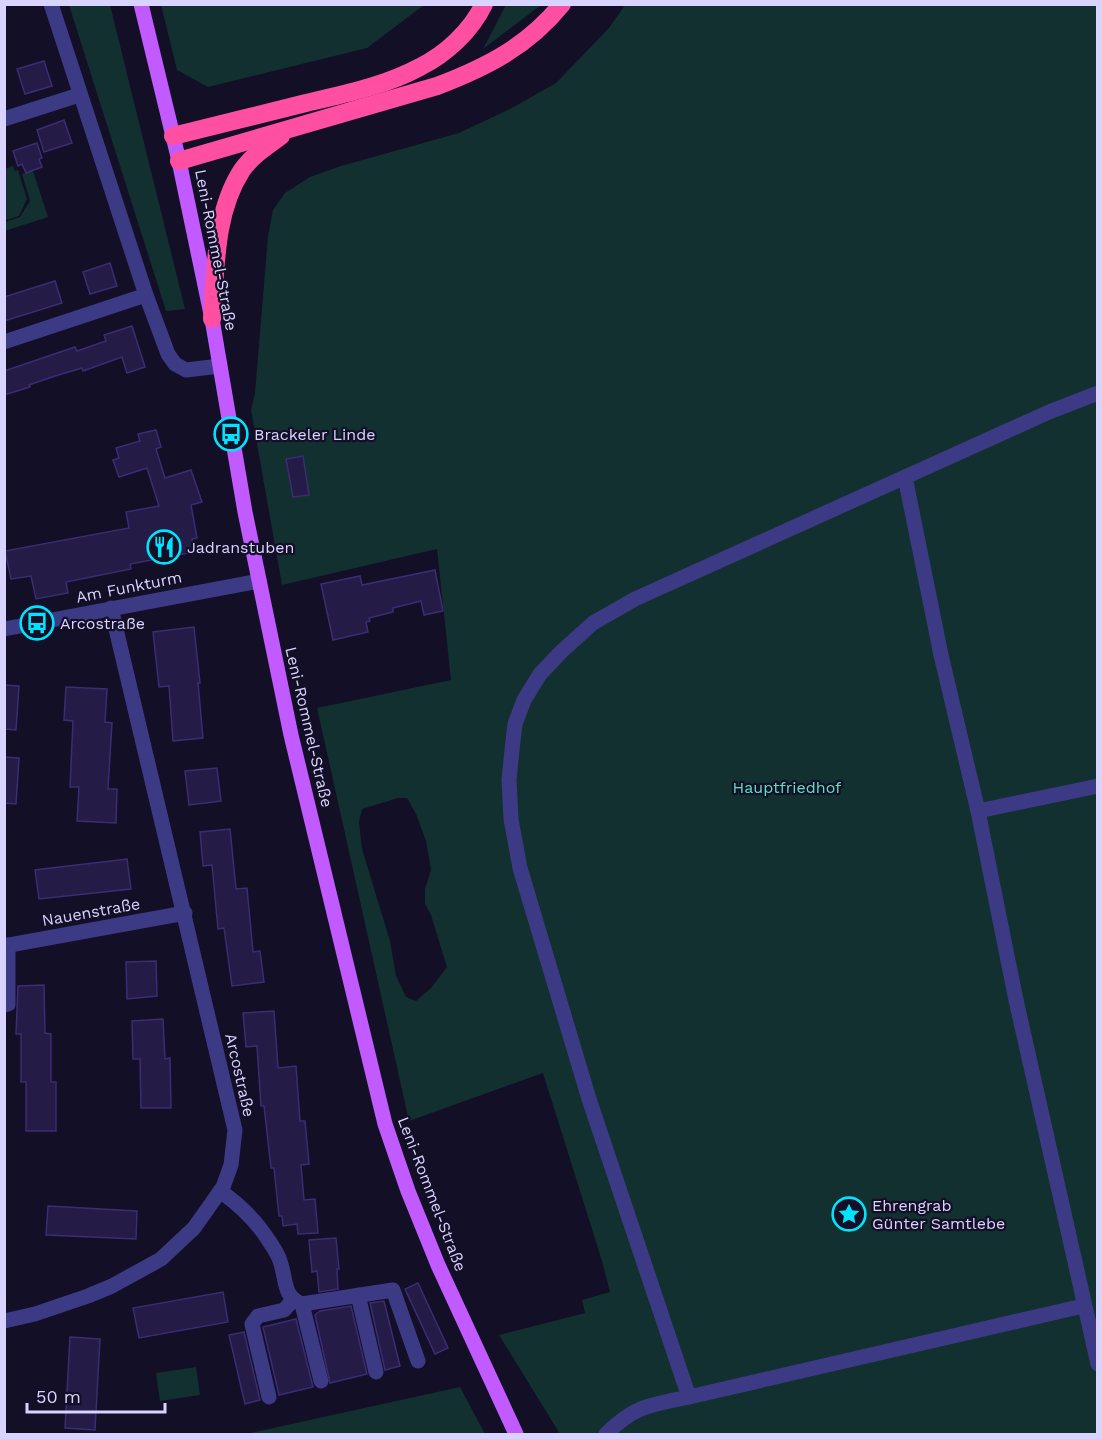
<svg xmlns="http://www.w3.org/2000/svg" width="1102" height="1439" font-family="'Work Sans',sans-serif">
  <rect width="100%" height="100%" fill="#130f26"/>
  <g fill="#12302f" fill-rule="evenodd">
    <polygon points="69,5 110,5 185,309 166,311"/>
    <polygon points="161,5 161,4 424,5 367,48 208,87 177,70"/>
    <polygon points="506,5 541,5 483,49"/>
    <path d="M 625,5 L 1097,5 L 1097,1434 L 560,1434 L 499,1335 L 585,1313 L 582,1300 L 610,1292 L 602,1261 L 543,1073 L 409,1121 L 317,708 L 451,680 L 437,549 L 282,585 L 251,410 L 255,393 L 268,236 L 273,210 L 285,193 L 310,177 L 341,166 L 459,133 L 510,109 L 556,83 L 609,28 ZM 398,798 L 407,798 L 416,814 L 426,841 L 431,870 L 425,889 L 425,904 L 431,915 L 447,967 L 431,988 L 416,1001 L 406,997 L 396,976 L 390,941 L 362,849 L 359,822 L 362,809 Z"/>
    <polygon points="13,166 15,171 18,170 27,199 19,216 6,220 4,219 5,169"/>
    <polygon points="33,171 48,217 5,231 5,222 20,217 30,201 22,174"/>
    <polygon points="196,1367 200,1395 160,1401 156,1373"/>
    <polygon points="460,1387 485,1434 246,1434"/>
  </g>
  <g fill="#241b47" stroke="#3b2d73" stroke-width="1.5">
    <polygon points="44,61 52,86 25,94 17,69"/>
    <polygon points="64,120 72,143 44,152 37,130"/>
    <polygon points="37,143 42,158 39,159 42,167 26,173 22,164 18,166 13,151"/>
    <polygon points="110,263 117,286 90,294 83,272"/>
    <polygon points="55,281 62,303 4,321 4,297"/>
    <polygon points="132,326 145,367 127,373 122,357 83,371 82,368 55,376 29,385 30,387 4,395 4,371 75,347 77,351 106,341 104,335"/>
    <polygon points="156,430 161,447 156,449 165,478 191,470 202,502 191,505 197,538 192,539 194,552 130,564 131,569 66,582 68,593 36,599 31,576 11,579 5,551 129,528 126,512 159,506 147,468 119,477 113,460 119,458 116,448 140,441 138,434"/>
    <polygon points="303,456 309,495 293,497 286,459"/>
    <polygon points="435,570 443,611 424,615 421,601 393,608 393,612 369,618 370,621 366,622 368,632 333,640 321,584 360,576 362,585"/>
    <polygon points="194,627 200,683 198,683 203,738 173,741 169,686 159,687 153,632"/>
    <polygon points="4,685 19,686 16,730 4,729"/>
    <polygon points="66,687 107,689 105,722 112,723 108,789 117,789 116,823 77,821 79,787 70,787 73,721 64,720"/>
    <polygon points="4,757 19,758 16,804 4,803"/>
    <polygon points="217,768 221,801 189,805 185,771"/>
    <polygon points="230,829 236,889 247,888 253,952 260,951 264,982 232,986 224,928 218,929 212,865 203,866 200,832"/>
    <polygon points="127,859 131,889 39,899 35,870"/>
    <polygon points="156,961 157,996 127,999 126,962"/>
    <polygon points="44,985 45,1033 51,1034 51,1082 56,1082 56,1131 26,1131 26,1082 21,1082 21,1034 16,1034 18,986"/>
    <polygon points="274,1011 278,1068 296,1066 300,1121 305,1121 309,1164 301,1165 304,1200 315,1199 318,1233 298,1234 297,1224 283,1226 282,1216 279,1216 274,1168 271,1168 264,1106 261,1106 257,1046 246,1047 243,1013"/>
    <polygon points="163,1019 165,1059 170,1058 171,1108 141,1108 140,1059 133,1059 132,1021"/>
    <polygon points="48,1206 137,1211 136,1239 46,1235"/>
    <polygon points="336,1238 339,1269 337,1269 338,1289 319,1292 317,1271 312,1272 309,1240"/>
    <polygon points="418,1283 448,1348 435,1354 405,1289"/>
    <polygon points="223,1292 228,1322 139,1338 133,1308"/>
    <polygon points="384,1301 400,1366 385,1370 370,1303"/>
    <polygon points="351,1306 367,1374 330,1383 315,1315 320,1311"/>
    <polygon points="296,1319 313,1387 279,1395 263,1327"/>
    <polygon points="244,1332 260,1400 245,1404 229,1335"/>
    <polygon points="70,1337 100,1339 95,1430 65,1428"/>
  </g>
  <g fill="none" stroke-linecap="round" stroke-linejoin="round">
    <g stroke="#3d3a85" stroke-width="15">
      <polyline points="51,4 146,295 168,354 175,364 186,370 220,366"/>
      <polyline points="4,119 79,95"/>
      <polyline points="4,342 146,295"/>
      <polyline points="905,477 941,655 978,811 1016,1000 1098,1364"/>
      <polyline points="4,629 259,581"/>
      <polyline points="978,811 1098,786"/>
      <polyline points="4,946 185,913"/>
      <polyline points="4,1005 8,1004 8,945"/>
      <path d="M 220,1191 C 240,1205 256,1220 269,1241 C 273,1247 278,1254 280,1261 C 287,1280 282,1296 302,1304 L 393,1290 L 418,1361"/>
      <polyline points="358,1295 376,1372"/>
      <polyline points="302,1304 321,1381"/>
      <polyline points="1083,1306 689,1397 589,1099 520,868 511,819 509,780 512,750 515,724 524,700 540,674 561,652 593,623 635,599 1049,412 1098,393"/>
      <polyline points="4,1321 35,1314 88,1296 112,1286 161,1259 194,1228 223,1187 231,1165 235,1130 111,608"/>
      <polyline points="269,1397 252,1324 258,1316 284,1310 293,1300"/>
      <path d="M 606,1434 C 636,1405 650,1405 689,1397"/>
    </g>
    <polyline stroke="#c25bff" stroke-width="15" points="141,4 179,161 212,319 245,512 291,735 385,1124 408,1191 438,1265 516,1434"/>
    <g stroke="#ff4fa3" stroke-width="18">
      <path d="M 173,136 C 217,125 262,114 306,103 C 344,94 385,86 420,67 C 446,54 471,31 484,4"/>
      <path d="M 179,161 L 437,86 C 487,67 528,46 562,4"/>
      <path d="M 212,319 C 216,269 214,213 242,170 C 252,156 267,146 281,136"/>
    </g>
  </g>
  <defs>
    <g id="bus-ring" transform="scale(1.725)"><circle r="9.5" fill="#130f26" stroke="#00e5ff" stroke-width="1.5"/><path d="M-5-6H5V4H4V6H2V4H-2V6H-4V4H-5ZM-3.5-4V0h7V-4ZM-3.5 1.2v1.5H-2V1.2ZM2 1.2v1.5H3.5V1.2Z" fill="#00e5ff"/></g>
    <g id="restaurant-ring" transform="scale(1.725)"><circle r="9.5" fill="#130f26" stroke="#00e5ff" stroke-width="1.5"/><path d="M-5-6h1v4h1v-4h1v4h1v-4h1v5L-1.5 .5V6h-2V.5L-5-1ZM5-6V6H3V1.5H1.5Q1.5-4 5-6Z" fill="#00e5ff"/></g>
    <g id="sight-ring" transform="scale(1.725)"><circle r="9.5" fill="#130f26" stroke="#00e5ff" stroke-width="1.5"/><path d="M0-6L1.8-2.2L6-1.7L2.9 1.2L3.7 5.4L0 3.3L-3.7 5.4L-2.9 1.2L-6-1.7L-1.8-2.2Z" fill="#00e5ff"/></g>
  </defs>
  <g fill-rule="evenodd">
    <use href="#bus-ring" x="231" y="434"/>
    <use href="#restaurant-ring" x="164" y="547"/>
    <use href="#bus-ring" x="37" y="623"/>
    <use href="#sight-ring" x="849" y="1214"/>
  </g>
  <g text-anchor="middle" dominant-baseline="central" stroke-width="4.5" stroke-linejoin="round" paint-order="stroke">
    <g font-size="16" fill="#d9d4ff" stroke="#130f26">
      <text transform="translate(216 250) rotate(79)">Leni-Rommel-Straße</text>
      <text transform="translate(129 587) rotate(-11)">Am Funkturm</text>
      <text transform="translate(309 727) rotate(77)">Leni-Rommel-Straße</text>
      <text transform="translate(91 912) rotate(-10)">Nauenstraße</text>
      <text transform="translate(240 1075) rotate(77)">Arcostraße</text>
      <text transform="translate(432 1194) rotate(69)">Leni-Rommel-Straße</text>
    </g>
    <g font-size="16" fill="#d9d4ff" stroke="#130f26" text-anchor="start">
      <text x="254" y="434">Brackeler Linde</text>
      <text x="187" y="547">Jadranstuben</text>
      <text x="60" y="623">Arcostraße</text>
      <text x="872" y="1205">Ehrengrab<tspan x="872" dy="18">Günter Samtlebe</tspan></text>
    </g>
    <g font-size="16" fill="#5fe0c0" stroke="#130f26">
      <text x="787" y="787">Hauptfriedhof</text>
    </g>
  </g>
  <rect width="1102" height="1439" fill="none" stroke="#d9d4ff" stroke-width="12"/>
  <path d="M27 1403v9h138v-9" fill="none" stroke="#d9d4ff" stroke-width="3"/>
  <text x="36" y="1403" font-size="18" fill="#d9d4ff" stroke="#130f26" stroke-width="4.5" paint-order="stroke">50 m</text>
</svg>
